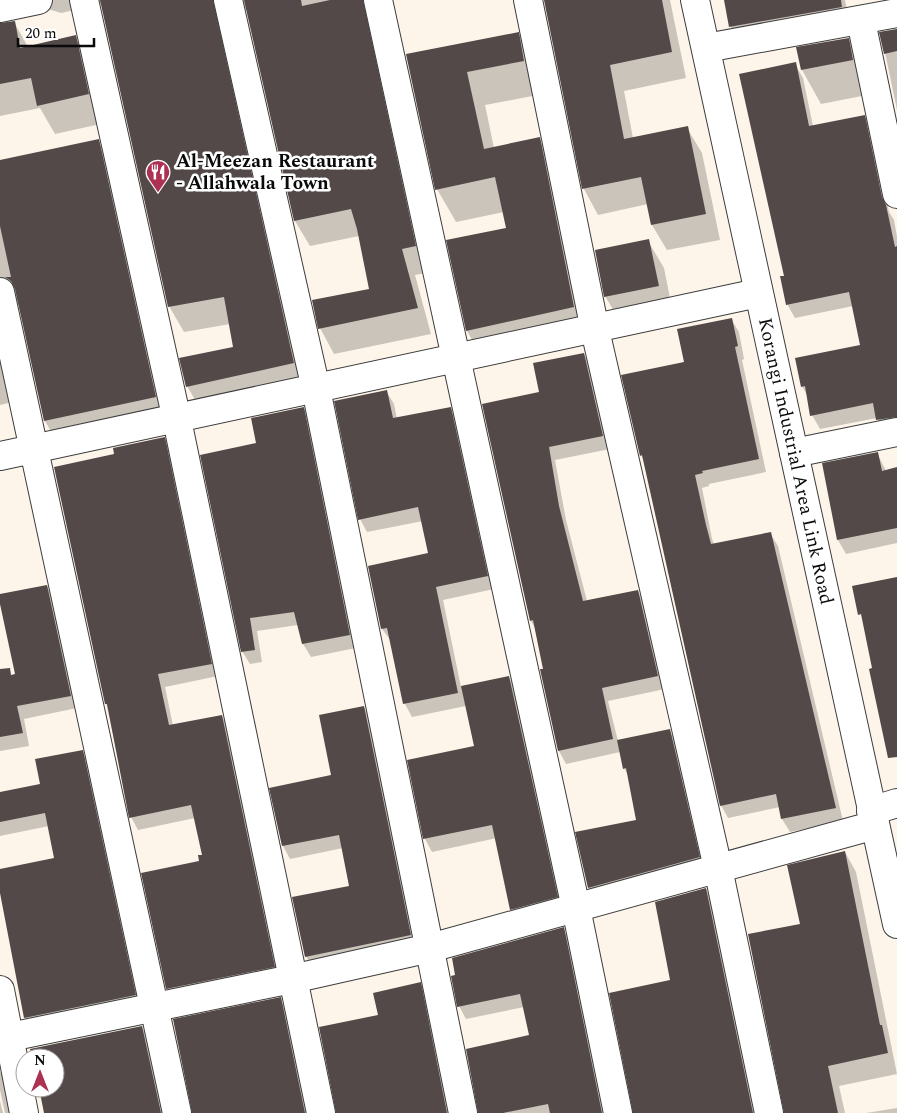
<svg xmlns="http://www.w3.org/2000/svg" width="897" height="1113" font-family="Spectral,serif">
  <rect width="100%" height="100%" fill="#fdf5e9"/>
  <g fill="#0003">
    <polygon points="21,0 373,0 430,272 415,275 431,334 334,354 320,328 371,290 359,236 310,246 295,221 248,10 239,10 308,388 202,412 187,386 235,348 230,324 184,332 169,306 102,4 61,13 51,10 29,15"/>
    <polygon points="545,0 670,0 686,78 624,91 633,138 687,128 702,153 720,240 667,250 652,225 648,204 598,215 584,189"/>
    <polygon points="725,0 845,0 849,20 738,40 731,27"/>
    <polygon points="14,22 28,47 75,37 92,66 105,123 55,134 40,108 0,116 0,25"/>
    <polygon points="897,29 897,110 881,33"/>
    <polygon points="518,33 537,67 543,94 485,105 494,148 539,139 558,172 592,340 486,364 467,331 448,241 508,229 504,212 456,222 437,189 407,55"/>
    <polygon points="848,39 868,73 872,94 821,104 802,70"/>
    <polygon points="795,64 803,78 813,126 864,116 872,130 889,212 894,220 897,237 897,431 885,434 877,418 820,429 812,415 808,397 802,386 861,346 853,306 795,318 787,304 785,277"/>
    <polygon points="98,141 114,169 171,425 61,449 45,421 20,305 13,305 17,401 0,405 0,161"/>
    <polygon points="648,241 664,268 673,313 621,323 605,296"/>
    <polygon points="731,319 739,332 744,359 742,360 766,472 709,484 709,486 702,488 712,539 714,544 770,533 778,546 843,821 790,832 782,819 780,807 728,818 721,805 644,461 641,455 685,363"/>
    <polygon points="584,354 591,367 610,449 555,460 566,520 587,601 638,591 645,604 665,689 608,701 618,741 670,731 677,743 706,870 596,900 589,888 638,821 629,777 624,768 620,752 566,764 559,751 541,670 544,670 535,628 531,621 541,393"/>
    <polygon points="386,391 394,404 397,419 450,408 457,421 494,589 443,600 461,687 509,677 516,690 564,909 519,922 512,909 497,838 432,852 425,839 409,761 475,747 466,706 412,717 405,704 391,641 382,629 430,554 423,521 367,532 360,519"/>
    <polygon points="303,408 310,421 356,648 311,657 303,644 298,625 257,631 262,662 250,664 242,651 258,444"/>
    <polygon points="164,439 171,451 218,676 165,687 173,726 222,716 229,729 281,979 175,1001 167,988 203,856 195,818 138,830 131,817 55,468 116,455"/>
    <polygon points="877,453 886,471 897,469 897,543 846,554 838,540"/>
    <polygon points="47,586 54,599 77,708 24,719 29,746 0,751 0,678 17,675 0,595"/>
    <polygon points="364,707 371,720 417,948 313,969 306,956 351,887 343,848 290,859 283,846 271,789 332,776"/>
    <polygon points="82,751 89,764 142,1008 33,1030 25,1018 0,888 0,870 56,859 49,826 0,836 0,794 41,785"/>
    <polygon points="845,852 856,872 897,1074 839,1086 845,1113 785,1113 802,925"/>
    <polygon points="706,889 717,909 760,1113 634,1113 671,981"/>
    <polygon points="563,929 570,941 607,1113 479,1113 530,1036 524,1007 466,1019 459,1006"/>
    <polygon points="420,984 431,1004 454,1113 337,1113 379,1016"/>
    <polygon points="280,999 292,1019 312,1113 193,1113"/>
    <polygon points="142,1027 153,1047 167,1113 45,1113 40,1088 55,1088 55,1058 34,1058"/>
    <polygon points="0,1071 2,1075 11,1113 5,1113 0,1090"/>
    <polygon points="0,1101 3,1113 0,1113"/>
    <polygon points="897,1108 897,1113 866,1113"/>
  </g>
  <g fill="#524948">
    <polygon points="100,0 213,0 294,363 186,387 179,358 233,347 224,297 168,307"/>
    <polygon points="244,0 301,0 302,6 330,0 363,0 416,246 402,249 418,308 318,329 312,300 369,289 357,229 351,209 294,221"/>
    <polygon points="544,0 662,0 672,52 610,65 624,139 688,126 706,214 651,225 641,177 582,189"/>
    <polygon points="724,0 841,0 842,7 729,27"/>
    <polygon points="15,21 20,48 76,35 89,94 37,106 31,78 0,84 0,23"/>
    <polygon points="897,29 897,51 884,54 879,32"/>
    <polygon points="519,32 524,61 467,72 484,149 540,137 574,307 466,331 446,240 506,228 495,177 435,190 406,54"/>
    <polygon points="849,38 853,60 801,70 796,47"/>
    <polygon points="796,62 809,126 865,115 882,197 886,205 895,247 897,246 897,417 876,420 873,403 810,416 805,386 801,387 795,358 860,345 849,292 786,305 780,276 784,276 739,74"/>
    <polygon points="99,139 156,397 44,421 15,289 11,281 5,277 11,277 0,226 0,160"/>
    <polygon points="649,239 659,286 604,297 595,250"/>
    <polygon points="732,318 738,346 735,347 759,459 702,471 703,473 695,475 706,525 711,544 771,532 836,808 781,819 776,794 720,806 642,455 640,456 621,375 684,362 677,329"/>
    <polygon points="584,353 603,436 549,447 559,506 583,601 638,590 658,676 602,688 613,739 558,751 540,669 543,669 533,620 530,621 482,404 539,392 533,363"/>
    <polygon points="387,390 393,418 451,407 488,576 436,587 458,693 403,704 387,628 381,629 368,566 428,553 418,507 358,520 334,401"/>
    <polygon points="304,407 350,635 302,644 294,612 250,618 255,650 241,652 200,455 256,443 251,418"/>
    <polygon points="165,437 212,664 158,674 169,725 222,715 275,967 166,989 141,873 199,861 198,855 202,855 191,805 129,818 107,704 105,704 54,467 114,454 113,448"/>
    <polygon points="878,452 882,471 897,467 897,528 837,540 822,463"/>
    <polygon points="897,577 897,757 888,758 869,669 872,668 861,614 858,615 852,586"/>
    <polygon points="47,585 71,696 17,706 23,733 0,737 0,669 10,668 11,675 15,674 0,604 0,594"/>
    <polygon points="509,676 558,897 510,910 492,825 423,839 407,760 474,746 461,686"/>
    <polygon points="364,706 411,935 305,957 292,897 349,886 339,835 282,846 269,788 331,775 319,715"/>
    <polygon points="670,729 700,857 588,888 575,832 636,820 626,768 623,769 617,740"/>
    <polygon points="83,750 136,995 24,1018 0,893 0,869 54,858 45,813 0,822 0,792 40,784 35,759"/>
    <polygon points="845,851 880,1025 882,1025 888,1053 828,1066 838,1113 784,1113 748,934 800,924 787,865"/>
    <polygon points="706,888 753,1113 633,1113 609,993 670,980 655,902"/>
    <polygon points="564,927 602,1113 550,1113 548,1104 503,1113 478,1113 466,1049 529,1035 520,994 457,1007 451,976 455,975 452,958"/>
    <polygon points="421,982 447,1113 336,1113 319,1027 378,1015 373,993"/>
    <polygon points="281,997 305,1113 192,1113 173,1019"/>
    <polygon points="142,1026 161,1113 44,1113 39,1088 55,1088 55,1058 32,1058 30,1049"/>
  </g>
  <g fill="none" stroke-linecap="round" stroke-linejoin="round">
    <g stroke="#3d3d3d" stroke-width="30">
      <g id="minor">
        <polyline points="84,0 177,420 321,1113"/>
        <polyline points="228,0 316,389 463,1113"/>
        <polyline points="378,0 576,908 618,1113"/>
        <polyline points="528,0 595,330 718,868 769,1113"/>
        <path id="s1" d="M 695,0 L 897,924"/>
        <polyline points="0,8 38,0"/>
        <polyline points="861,21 897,194"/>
        <polyline points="706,48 897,13"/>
        <polyline points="0,292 177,1113"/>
        <polyline points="794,453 897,432"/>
        <polyline points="0,456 758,293"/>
        <polyline points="871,811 897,803"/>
        <polyline points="0,990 24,1113"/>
        <polyline points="0,1039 292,979 430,948 875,825"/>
      </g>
    </g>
    <use href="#minor" stroke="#fff" stroke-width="28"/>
  </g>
  <defs>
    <g id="restaurant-pin" transform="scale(1.25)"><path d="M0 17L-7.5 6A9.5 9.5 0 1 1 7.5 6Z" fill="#ac3153" stroke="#fff"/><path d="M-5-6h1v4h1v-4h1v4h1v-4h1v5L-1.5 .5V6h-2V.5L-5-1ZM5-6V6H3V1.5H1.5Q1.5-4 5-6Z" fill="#fff"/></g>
  </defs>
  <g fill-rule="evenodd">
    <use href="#restaurant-pin" x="158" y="172"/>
  </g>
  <g text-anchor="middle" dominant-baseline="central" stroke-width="5" stroke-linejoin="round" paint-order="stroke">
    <g font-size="19" font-weight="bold" fill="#0a0a0a" stroke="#fff" text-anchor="start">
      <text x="176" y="161">Al-Meezan Restaurant<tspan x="176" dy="22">- Allahwala Town</tspan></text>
    </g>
    <g font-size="19" fill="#0a0a0a" stroke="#fff">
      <text stroke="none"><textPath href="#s1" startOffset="472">Korangi Industrial Area Link Road</textPath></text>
    </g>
  </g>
  <g transform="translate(40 1073)"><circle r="24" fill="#ffffff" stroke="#9d9d9d"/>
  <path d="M0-4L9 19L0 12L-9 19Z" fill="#ac3153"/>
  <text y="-8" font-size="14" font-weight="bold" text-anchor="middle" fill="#0a0a0a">N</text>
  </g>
  <path d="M18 38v8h76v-8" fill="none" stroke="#0a0a0a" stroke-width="2.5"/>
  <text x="25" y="38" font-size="15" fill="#0a0a0a" stroke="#ffffff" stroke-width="4" paint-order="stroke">20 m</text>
</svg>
